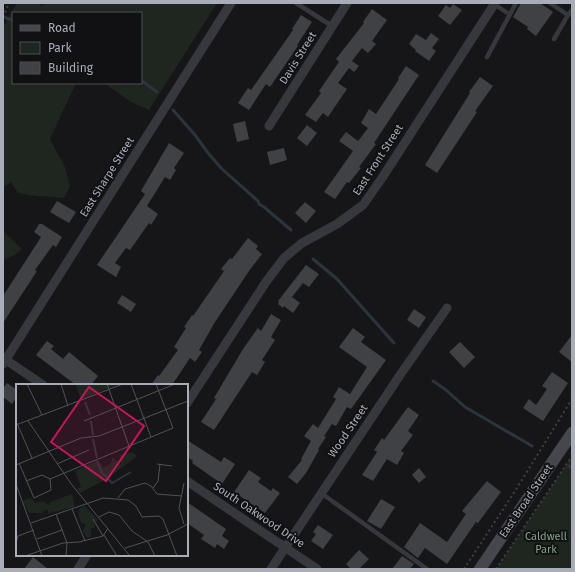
<svg xmlns="http://www.w3.org/2000/svg" width="575" height="572" font-family="'Fira Sans',sans-serif">
  <rect width="100%" height="100%" fill="#161618"/>
  <g fill="#1e261f">
    <path d="M 17,3 L 35,3 L 43,6 L 45,3 L 217,3 L 149,110 L 131,102 L 104,83 L 141,83 L 141,13 L 13,13 L 13,83 L 76,83 L 50,139 L 65,167 L 70,186 L 64,198 C 49,196 34,197 18,193 L 11,182 L 3,188 L 3,27 Z"/>
    <polygon points="3,231 22,249 15,255 3,260"/>
    <polygon points="572,456 572,569 496,569"/>
  </g>
  <g fill="none" stroke-linecap="round" stroke-linejoin="round">
    <g stroke="#2c353c" stroke-width="3">
      <polyline points="3,17 13,20"/>
      <polyline points="141,80 157,92"/>
      <polyline points="173,110 195,135 208,153 222,169 258,201 259,204 264,207 291,230"/>
      <polyline points="313,259 337,279 394,343"/>
      <polyline points="433,381 446,390 465,407 532,446"/>
      <polyline points="569,466 572,468"/>
    </g>
  </g>
  <g fill="#404145">
    <polygon points="521,3 540,3 553,12 536,36 527,29 528,27 513,17"/>
    <polygon points="453,4 462,10 450,25 438,16 446,5 450,8"/>
    <polygon points="372,9 387,20 372,41 376,44 368,53 362,48 352,61 359,66 354,72 349,68 338,83 347,89 328,117 323,113 316,122 305,115 321,93 319,91 339,62 336,59 364,23 363,22"/>
    <polygon points="301,15 312,22 297,45 298,46 270,87 266,84 249,110 238,103 248,88 251,90 293,30 292,29"/>
    <polygon points="431,33 439,39 432,48 436,51 429,61 415,51 416,50 409,44 416,34 426,40"/>
    <polygon points="406,66 419,75 374,143 376,144 359,167 361,168 349,183 347,182 335,199 324,192 353,151 339,141 346,132 358,141 368,128 361,123 369,109 376,114 399,79 398,78"/>
    <polygon points="480,77 493,86 475,111 477,112 437,173 425,165 470,93 469,92"/>
    <polygon points="245,121 249,139 237,142 233,124"/>
    <polygon points="307,125 317,133 307,146 297,138"/>
    <polygon points="169,143 184,153 174,168 176,170 170,180 165,177 147,206 158,214 151,225 149,223 130,250 126,248 115,263 121,267 116,277 97,265 145,194 141,191"/>
    <polygon points="284,148 287,160 270,165 267,152"/>
    <polygon points="57,201 76,212 69,223 50,212"/>
    <polygon points="305,202 316,211 306,223 295,213"/>
    <polygon points="39,224 42,224 62,237 56,247 53,245 35,270 37,271 3,323 3,296 41,237 34,232"/>
    <polygon points="248,238 258,246 256,249 262,254 249,271 215,322 199,350 202,352 195,362 190,358 172,385 151,385 158,375 159,376 178,350 174,347 186,328 184,327 192,315 193,316 224,271 221,269 230,258 232,259"/>
    <polygon points="306,265 319,274 309,287 303,283 292,297 300,303 293,313 284,306 283,308 278,304 279,302 278,301"/>
    <polygon points="122,295 136,304 131,312 117,303"/>
    <polygon points="414,309 426,317 419,328 407,320"/>
    <polygon points="271,314 281,320 271,337 275,340 262,360 265,362 257,375 252,372 214,430 201,422 216,399 214,398 243,349 258,328 261,331"/>
    <polygon points="353,328 365,337 361,342 386,360 351,409 347,407 336,426 332,424 324,436 326,437 318,449 319,450 306,473 297,484 288,477 302,460 301,459 311,441 304,436 313,424 318,428 336,399 333,397 339,387 350,394 367,367 339,347"/>
    <polygon points="572,335 572,362 559,352"/>
    <polygon points="47,341 54,346 51,349 63,359 69,352 98,376 91,385 76,385 36,355"/>
    <polygon points="460,342 475,357 464,368 449,352"/>
    <polygon points="552,372 568,383 543,421 523,408 529,399 536,405 547,389 542,386"/>
    <polygon points="7,383 17,390 17,397 12,404 3,397 3,388"/>
    <polygon points="408,407 419,415 408,431 413,435 401,451 404,453 397,465 387,459 373,481 362,475 377,452 374,450 382,438 384,440"/>
    <polygon points="187,440 221,462 224,457 235,464 222,484 192,463 193,461 187,457"/>
    <polygon points="419,468 426,477 419,483 412,475"/>
    <polygon points="249,470 261,478 258,482 271,491 273,488 280,493 265,513 234,492"/>
    <polygon points="487,481 501,492 478,523 476,522 447,564 425,548 418,558 404,547 420,523 447,542 466,514 462,511"/>
    <polygon points="381,499 395,507 381,529 367,521"/>
    <polygon points="187,502 226,529 222,536 229,541 224,549 217,544 215,548 201,539 204,535 187,523"/>
    <polygon points="318,525 333,535 323,549 311,541 316,534 313,532"/>
    <polygon points="359,550 369,559 359,569 351,569 346,564"/>
    <polygon points="402,556 414,564 410,569 392,569"/>
    <polygon points="33,557 48,569 24,569"/>
  </g>
  <g fill="none" stroke-linecap="round" stroke-linejoin="round">
    <g stroke="#3d3f44" stroke-width="2" stroke-dasharray="2 3" stroke-linecap="butt">
      <polyline points="3,17 9,3"/>
      <polyline points="464,569 517,488 572,399"/>
      <polyline points="496,569 572,456"/>
    </g>
    <g stroke="#37383d" stroke-width="4.5">
      <polyline points="296,3 332,26"/>
      <polyline points="550,3 568,15 572,10"/>
      <polyline points="494,4 509,14"/>
      <polyline points="554,39 568,15"/>
      <polyline points="487,57 516,3"/>
      <polyline points="321,493 427,569"/>
    </g>
    <g stroke="#37383d" stroke-width="9">
      <polyline points="269,126 347,3"/>
      <polyline points="6,360 43,385"/>
      <polyline points="3,364 231,3"/>
      <polyline points="187,403 266,282 284,258 302,243 337,224 363,205 382,178 495,3"/>
      <polyline points="187,481 317,569"/>
      <polyline points="78,569 87,555"/>
      <polyline points="271,569 400,375 447,308"/>
    </g>
    <polyline stroke="#45474d" stroke-width="12" points="480,569 572,433"/>
  </g>
  <g text-anchor="middle" dominant-baseline="central" stroke-width="4" stroke-linejoin="round" paint-order="stroke">
    <g font-size="11" fill="#a8adb8" stroke="#111113">
      <text transform="translate(298 58) rotate(-58)">Davis Street</text>
      <text transform="translate(378 160) rotate(-57)">East Front Street</text>
      <text transform="translate(107 177) rotate(-58)">East Sharpe Street</text>
      <text transform="translate(348 431) rotate(-56)">Wood Street</text>
      <text transform="translate(526 501) rotate(-56)">East Broad Street</text>
      <text transform="translate(259 515) rotate(34)">South Oakwood Drive</text>
    </g>
    <g font-size="11" fill="#7fa381" stroke="#111113">
      <text x="546" y="536">Caldwell<tspan x="546" dy="13">Park</tspan></text>
    </g>
  </g>
  <g transform="translate(16 384)">
    <rect width="172" height="172" fill="#161618"/>
    <path d="M 59,0 L 103,0 L 65,15 ZM 116,68 L 118,70 L 119,68 L 120,73 L 92,94 L 86,93 L 87,97 L 64,109 L 61,105 L 65,103 L 59,87 L 83,76 L 87,84 L 94,80 L 97,73 L 105,81 L 104,71 ZM 56,110 L 59,123 L 38,128 L 37,127 L 33,130 L 31,125 L 26,129 L 13,129 L 7,117 L 14,114 L 19,119 L 26,117 L 33,121 L 34,118 ZM 69,122 L 82,136 L 78,138 L 79,143 L 75,145 L 75,153 L 71,154 L 67,147 L 70,140 L 65,139 L 62,128 L 64,124 Z" fill="#1e261f"/>
    <path fill="none" stroke="#2c353c" stroke-width="2" d="M 69,18 L 74,31M 75,37 L 77,51M 77,55 L 81,74M 81,77 L 86,89 L 96,99 L 115,88"/>
    <path fill="none" stroke="#505258" stroke-width="1" d="M 11,0 L 26,31M 45,0 L 52,22M 91,0 L 113,62M 115,0 L 135,53M 0,37 L 16,74M 12,37 L 56,101 L 114,172M 68,37 L 159,0M 0,41 L 107,0M 3,79 L 18,114 L 35,106 L 34,95M 41,80 L 73,66M 141,80 L 156,82M 0,81 L 65,54 L 83,52 L 172,17M 34,95 L 157,44 L 140,0M 10,97 L 26,91 L 34,95M 0,100 L 26,172M 137,104 L 142,97 L 144,80M 102,114 L 109,105 L 129,99 L 135,102 L 141,110 L 166,112M 56,125 L 69,157M 40,130 L 51,159 L 50,172M 83,133 L 93,128 L 103,131 L 116,147 L 132,158 L 139,172M 77,135 L 87,152M 15,139 L 87,114 L 112,116 L 120,122 L 126,133 L 143,132 L 147,135 L 161,172M 168,140 L 163,124 L 168,99M 88,151 L 101,172M 21,155 L 46,146M 0,159 L 2,152 L 18,146M 109,164 L 151,151 L 172,140M 9,172 L 47,159 L 63,158 L 87,152 L 92,144"/>
    <path fill="#c2185b" fill-opacity="0.15" stroke="#c2185b" stroke-width="2" d="M 73,3 L 128,42 L 90,97 L 35,58 Z"/>
    <rect width="172" height="172" fill="none" stroke="#a8adb8" stroke-width="2"/>
  </g>
  <rect width="575" height="572" fill="none" stroke="#a8adb8" stroke-width="8"/>
  <rect x="12" y="12" width="130" height="72" fill="#111113" stroke="#4d4f55"/>
  <rect x="20" y="25" width="20" height="6" fill="#45474d" stroke="#4d4f55"/>
  <text x="48" y="32" font-size="12" fill="#a8adb8">Road</text>
  <rect x="20" y="42" width="20" height="12" fill="#1e261f" stroke="#4d4f55"/>
  <text x="48" y="52" font-size="12" fill="#a8adb8">Park</text>
  <rect x="20" y="62" width="20" height="12" fill="#404145" stroke="#4d4f55"/>
  <text x="48" y="72" font-size="12" fill="#a8adb8">Building</text>
</svg>
